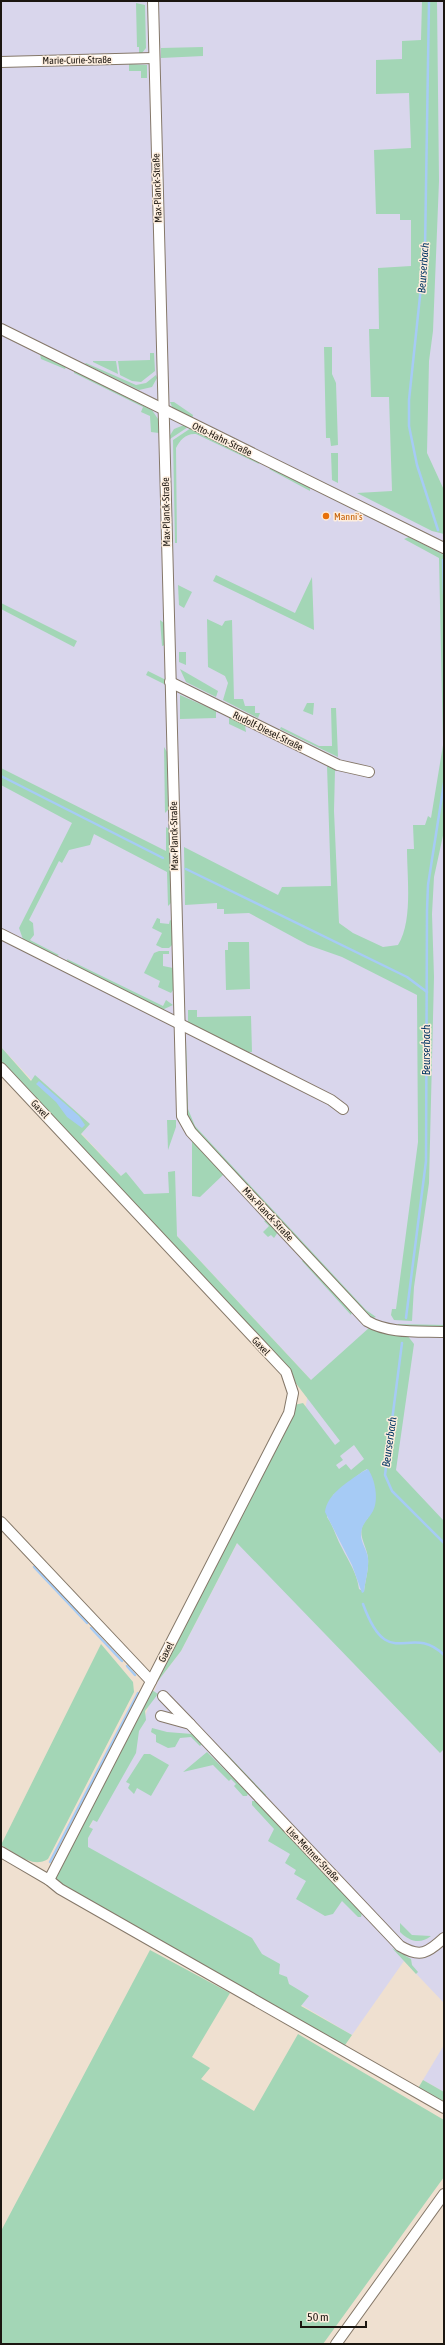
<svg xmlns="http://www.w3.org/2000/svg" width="445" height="2345" font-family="'Asap Condensed',sans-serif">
  <rect width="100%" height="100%" fill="#efe0d0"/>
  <g fill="#d9d6ec">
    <polygon points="1,1 444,1 444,2003 404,1961 352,2035 69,1867 141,1727 158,1681 181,1651 304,1414 311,1380 1,1047"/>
    <polygon points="444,2045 444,2092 423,2080"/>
  </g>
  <g fill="#a3d6b6" fill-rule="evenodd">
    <polygon points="422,1 437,1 439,181 433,331 429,361 427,453 444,490 444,534 432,531 357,493 392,491 389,397 371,397 369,329 379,329 378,268 411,266 411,220 400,220 400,214 376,214 374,150 411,148 409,93 376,94 376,60 402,59 402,41 421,40"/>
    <polygon points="136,3 145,5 146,48 142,53 139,53 139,47 137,47"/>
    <polygon points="203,47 203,56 161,58 161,48"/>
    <polygon points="129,64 147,65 147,78 141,78 141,71 129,71"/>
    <polygon points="324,347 332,347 332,374 336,383 338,445 331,446 330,438 326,438"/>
    <polygon points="150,353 154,353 155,371 141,382 132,381 120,375 118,361 150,360"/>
    <polygon points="40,354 66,367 65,369 41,359"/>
    <polygon points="93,361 116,361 118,374 93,362"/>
    <polygon points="86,363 136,385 146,383 156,375 157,378 152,387 139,390 85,364"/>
    <polygon points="74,371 152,410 158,419 159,433 151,432 150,416 141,412 143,407 74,373"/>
    <polygon points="170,402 174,402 193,415 192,419 173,409"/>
    <polygon points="184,425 188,427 170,439 170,509 169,437 174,429"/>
    <path d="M 191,428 L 258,461 L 259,464 L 196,434 C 186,433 180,440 176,448 L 177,543 L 175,543 L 173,440 Z"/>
    <polygon points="331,453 338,453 338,483 332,480"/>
    <polygon points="272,468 310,487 310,491 269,469"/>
    <path d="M 409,537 L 444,555 L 444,831 L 434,877 L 432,914 L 434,977 L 429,1183 L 414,1287 L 412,1321 L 394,1320 L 391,1315 L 392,1309 L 396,1309 L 418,1142 L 417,995 L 342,957 L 308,945 L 249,913 L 224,914 L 224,909 L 217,909 L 217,903 L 185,905 L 184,847 L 278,895 L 282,887 L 331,886 L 327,766 L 335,770 L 334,811 L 339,923 L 353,933 L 383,947 L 398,945 C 413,921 407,877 407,849 L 414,849 L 413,825 L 425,825 L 428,816 L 431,818 L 443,745 L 439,558 L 404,539 Z"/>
    <polygon points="216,575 295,613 312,577 314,630 213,581"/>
    <polygon points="178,585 192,592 184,608 179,605"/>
    <polygon points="1,603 77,641 74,647 1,609"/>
    <polygon points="207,619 222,626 225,621 232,620 234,699 243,699 245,706 255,706 255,713 260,713 258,718 223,700 228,683 225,676 208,667"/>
    <polygon points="160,620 164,623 165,645 162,646"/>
    <polygon points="179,652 186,652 186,665 179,662"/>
    <polygon points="180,669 218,691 216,697 186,682"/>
    <polygon points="148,671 166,680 166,685 146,675"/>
    <polygon points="180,695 216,711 216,718 180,719"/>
    <polygon points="307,703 314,703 313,715 303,711"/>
    <polygon points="331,708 336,708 338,757 280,729 281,727 319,746 332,746"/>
    <polygon points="229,717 245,725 246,732 229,724"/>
    <polygon points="164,747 167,752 168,810 165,813"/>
    <polygon points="1,768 166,851 166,827 169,829 171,903 168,906 167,872 94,834 90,845 69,850 62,863 59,861 29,920 33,923 34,935 30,940 59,955 55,957 24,942 19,928 72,823 1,785"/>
    <polygon points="157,918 160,919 160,923 169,924 170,920 172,921 172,945 169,948 162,948 156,945 162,933 152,928"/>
    <polygon points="228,942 249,942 250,989 226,990 225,950 228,950"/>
    <polygon points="159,951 169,951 169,954 163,954 163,966 173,968 173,990 171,993 158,987 160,981 144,973 154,953"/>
    <polygon points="67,959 163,1006 166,1000 173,1005 162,1010 68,964"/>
    <polygon points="188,1010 197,1010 197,1017 251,1016 252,1052 248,1052 193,1026 188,1022"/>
    <polygon points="186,1041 188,1109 195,1126 366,1310 376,1317 373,1318 364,1311 194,1128 186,1114"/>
    <path d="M 1,1047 L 31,1081 L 35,1075 L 90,1124 L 81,1134 L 121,1176 L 126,1172 L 144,1194 L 169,1193 L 168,1172 L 175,1171 L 177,1236 L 311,1380 L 370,1327 L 407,1335 L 414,1344 L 396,1470 L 444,1521 L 444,1749 L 440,1753 L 237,1543 L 181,1651 L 158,1681 L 156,1678 L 294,1405 L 303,1403 L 335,1445 L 340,1441 L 288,1373 L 1,1065 ZM 354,1445 L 364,1459 L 351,1470 L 346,1464 L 339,1469 L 336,1465 L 343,1460 L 340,1456 ZM 367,1469 L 368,1518 C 354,1532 366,1542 368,1558 C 369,1569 365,1581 364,1592 L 359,1589 C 357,1573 349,1562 342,1548 C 336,1538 334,1527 327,1517 L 333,1495 L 362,1472 Z"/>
    <polygon points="167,1120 176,1120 176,1127 168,1150"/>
    <polygon points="192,1140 224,1174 200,1197 192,1196"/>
    <polygon points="267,1220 278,1232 274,1238 271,1235 268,1237 263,1232 269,1226 264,1221"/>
    <polygon points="304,1260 352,1312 351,1315 302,1261"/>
    <polygon points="398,1324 444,1325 444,1327 397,1326"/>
    <path d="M 101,1644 L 133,1682 L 134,1692 L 48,1859 C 32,1869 16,1853 1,1845 Z"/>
    <polygon points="152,1690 158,1694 145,1711 146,1720 139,1731 136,1753 97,1822 93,1820 89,1827 93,1829 88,1838 88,1847 252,1938 262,1954 280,1964 279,1974 287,1977 289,1984 309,1996 301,2006 352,2035 343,2048 65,1889 57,1881 55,1874"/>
    <polygon points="152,1728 167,1732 192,1734 202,1744 200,1746 191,1737 180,1738 175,1747 168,1748 156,1742 156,1735 151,1732"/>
    <polygon points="207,1752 248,1793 247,1796 243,1796 234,1786 236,1784 231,1779 229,1781 213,1765 183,1772"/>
    <polygon points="225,1752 266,1795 264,1797 225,1756"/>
    <polygon points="144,1754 150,1754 169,1765 151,1796 137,1788 134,1794 128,1788 130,1784 126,1782"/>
    <polygon points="252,1801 256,1801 362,1913 361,1917 358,1917 342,1901 333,1914 325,1916 296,1899 306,1881 294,1874 296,1870 285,1863 290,1854 268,1841 274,1829 252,1805"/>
    <path d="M 400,1923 L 412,1935 L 431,1936 C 420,1945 409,1941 400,1932 Z"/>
    <polygon points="392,1948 411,1959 412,1965 418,1972 416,1974"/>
    <polygon points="150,1950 230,1993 192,2057 210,2068 201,2079 254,2111 298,2034 444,2120 444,2177 323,2344 1,2344 1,2231"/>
    <polygon points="423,2080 444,2092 444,2105 417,2090"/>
  </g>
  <g fill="#a6cbf5">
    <polygon points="39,1081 79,1116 85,1125 82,1128 67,1117 56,1102 36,1084"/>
    <path d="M 368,1469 C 375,1479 379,1499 373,1511 C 368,1520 361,1524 361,1535 C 361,1543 367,1550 368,1558 C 369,1570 365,1581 364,1592 L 362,1593 L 352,1565 L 325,1512 C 327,1494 348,1482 362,1472 Z"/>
  </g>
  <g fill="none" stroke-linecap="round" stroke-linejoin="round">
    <g stroke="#a6cbf5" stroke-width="2.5">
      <polyline points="429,1 425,249 409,400 409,426 417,465 438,530"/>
      <polyline points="443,560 444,594"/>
      <polyline points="1,776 163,858"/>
      <polyline points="186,869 407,977 427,992"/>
      <polyline points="406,1318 426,1161 427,910 428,885 444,783"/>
      <polyline points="402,1343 385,1475 392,1491 444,1543"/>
      <polyline points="34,1567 87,1623"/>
      <path d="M 363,1604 C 389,1675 409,1621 444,1655"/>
      <polyline points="91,1628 122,1661"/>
      <polyline points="127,1666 135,1675"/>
      <polyline points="50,1862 138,1693"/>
    </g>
    <g stroke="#857869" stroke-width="12">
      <g id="street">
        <path d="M 153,1 L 182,1116 L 191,1132 L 367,1321 C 389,1334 419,1331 444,1332"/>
        <polyline points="1,62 154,58"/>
        <polyline points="1,329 444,548"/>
        <polyline points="170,682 338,765 369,772"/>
        <polyline points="1,934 331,1100 343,1109"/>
        <polyline points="1,1068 286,1372 293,1393 289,1413 49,1880"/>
        <polyline points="1,1522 151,1681"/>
        <polyline points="163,1696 190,1724"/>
        <path d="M 161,1716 L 190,1724 L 400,1946 C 420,1958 428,1953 444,1938"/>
        <polyline points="1,1852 49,1880 60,1889 444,2108"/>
        <polyline points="336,2344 444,2194"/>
      </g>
    </g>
    <use href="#street" stroke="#fff" stroke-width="10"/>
  </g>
  <circle fill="#e8710a" stroke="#fdeddd" stroke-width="1.5" cx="326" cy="516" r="4"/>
  <g text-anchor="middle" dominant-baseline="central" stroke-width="3" stroke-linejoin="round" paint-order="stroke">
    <g font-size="10" fill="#1b1610" stroke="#fdeddd">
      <text transform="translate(77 60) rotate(-1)">Marie-Curie-Straße</text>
      <text transform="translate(157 188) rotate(-92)">Max-Planck-Straße</text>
      <text transform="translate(222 439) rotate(26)">Otto-Hahn-Straße</text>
      <text transform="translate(166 512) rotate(-91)">Max-Planck-Straße</text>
      <text transform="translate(268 731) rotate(26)">Rudolf-Diesel-Straße</text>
      <text transform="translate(174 836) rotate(-91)">Max-Planck-Straße</text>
      <text transform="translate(40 1109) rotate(47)">Gaxel</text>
      <text transform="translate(268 1214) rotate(47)">Max-Planck-Straße</text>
      <text transform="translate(261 1346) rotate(47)">Gaxel</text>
      <text transform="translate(166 1652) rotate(-63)">Gaxel</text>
      <text transform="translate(313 1854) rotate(46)">Lise-Meitner-Straße</text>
    </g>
    <g font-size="10" fill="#c56008" stroke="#fdeddd" text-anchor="start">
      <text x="334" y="516">Manni's</text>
    </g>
    <g font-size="11" font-style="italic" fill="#013563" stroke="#fdeddd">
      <text transform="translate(423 268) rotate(-86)">Beurserbach</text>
      <text transform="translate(426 1050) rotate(-90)">Beurserbach</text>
      <text transform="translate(389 1442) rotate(-82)">Beurserbach</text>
    </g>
  </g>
  <rect width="445" height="2345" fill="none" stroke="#1b1610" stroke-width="4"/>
  <path d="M301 2321v6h65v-6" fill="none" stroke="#1b1610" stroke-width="2"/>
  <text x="307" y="2321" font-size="12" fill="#1b1610" stroke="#fdeddd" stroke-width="3" paint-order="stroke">50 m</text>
</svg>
